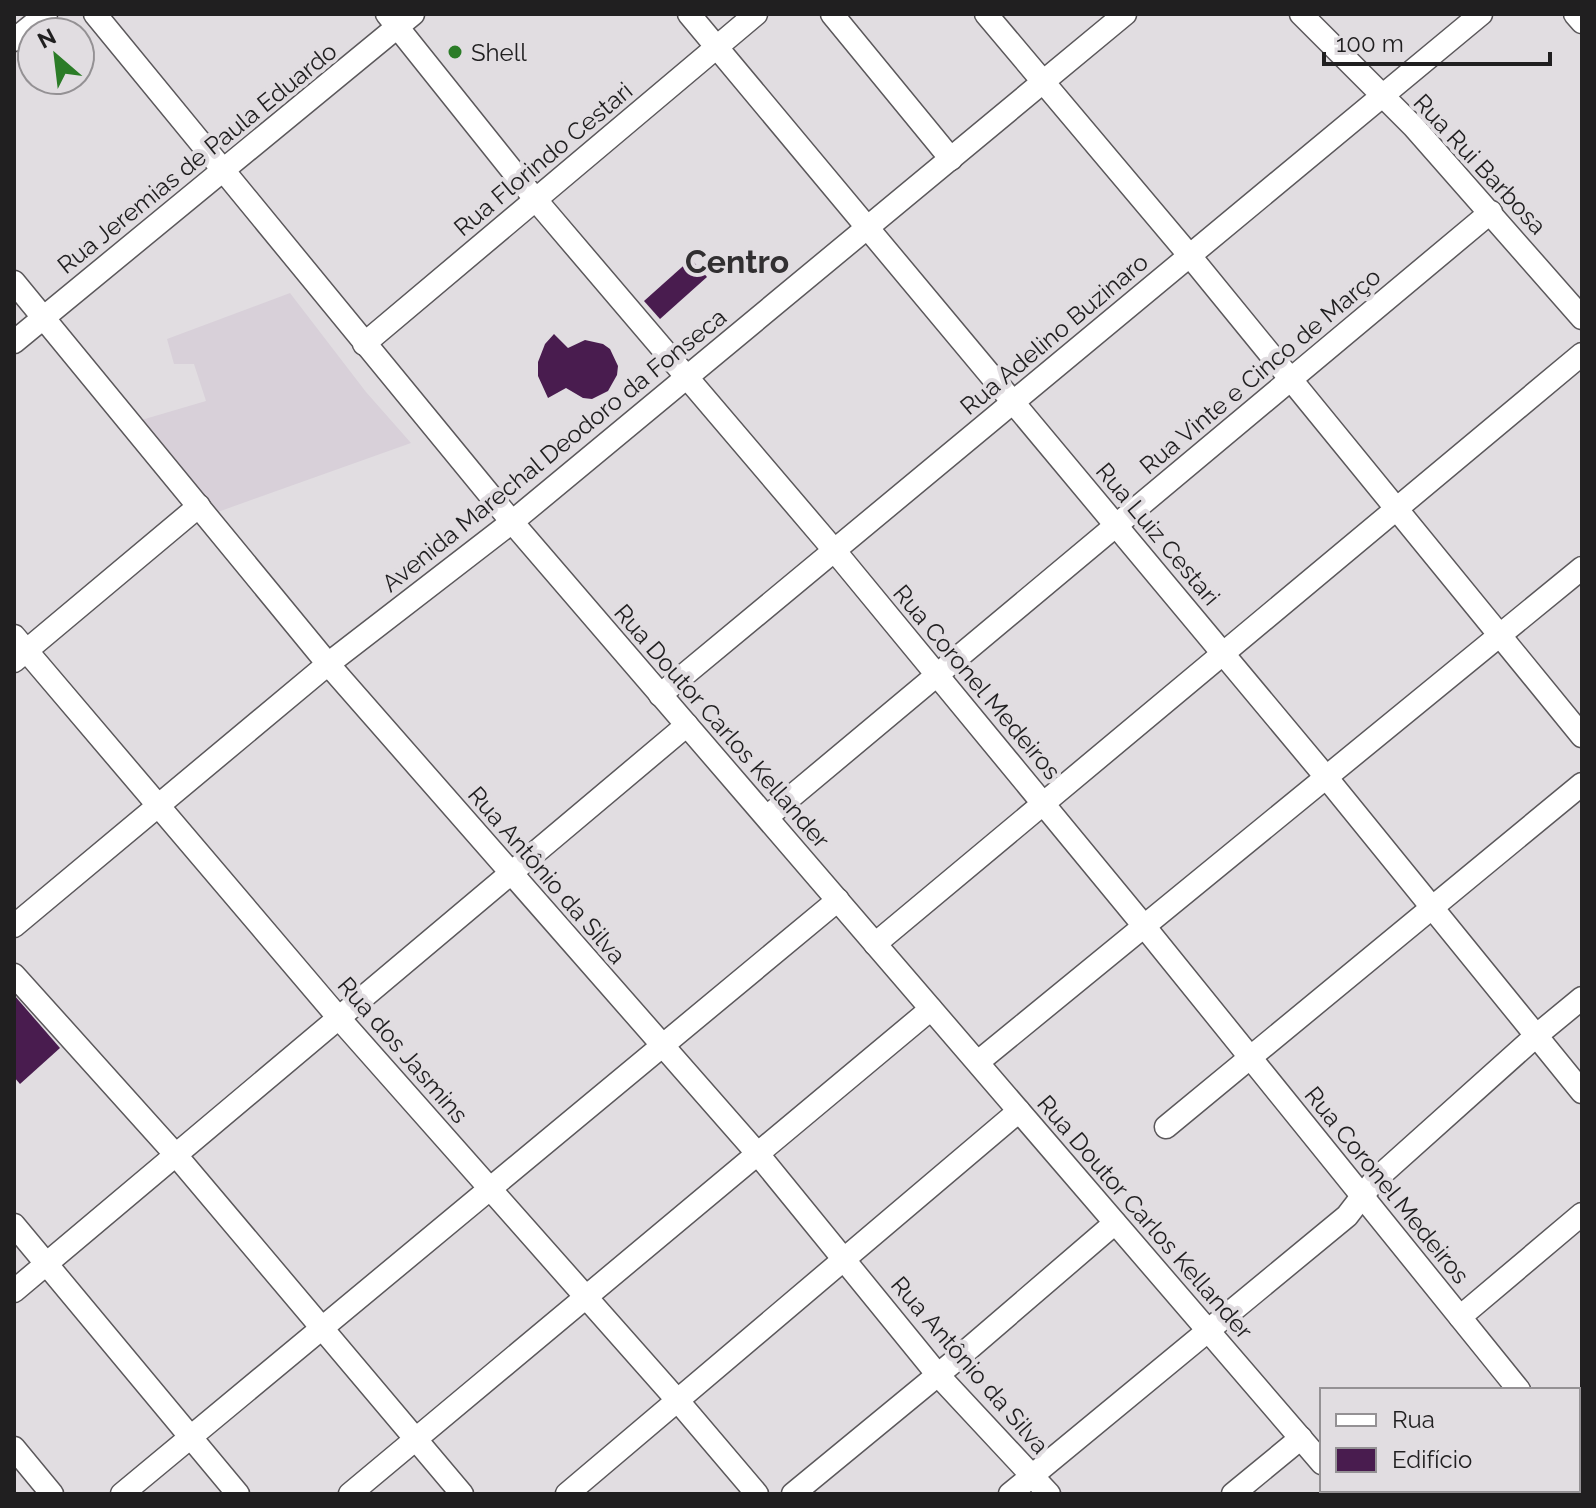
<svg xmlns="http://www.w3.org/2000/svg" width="1596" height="1508" font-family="Raleway,sans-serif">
  <rect width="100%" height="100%" fill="#e1dde1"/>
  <polygon fill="#d8d0d9" points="290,293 366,392 411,443 215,513 138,421 206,401 194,364 174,364 167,339"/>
  <g fill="#491c4f">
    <polygon points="691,259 707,277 660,319 644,301"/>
    <polygon points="554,334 568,348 585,340 603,344 610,349 618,366 617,375 608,391 592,399 583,398 566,388 548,398 538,376 538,362 545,344"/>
    <polygon points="14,995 60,1048 20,1084 14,1077"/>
  </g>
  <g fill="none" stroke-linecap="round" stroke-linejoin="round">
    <g stroke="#5b585b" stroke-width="25">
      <g id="minor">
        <polyline points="95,14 512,522 1322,1463"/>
        <polyline points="387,14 535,199 834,550 1144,926 1519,1390"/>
        <polyline points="689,14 1326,777 1582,1092"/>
        <polyline points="832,14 951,159"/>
        <polyline points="986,14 1190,256 1582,736"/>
        <polyline points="1301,14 1414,127 1582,318"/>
        <polyline points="1575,14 1582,22"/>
        <polyline points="14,40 46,14"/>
        <polyline points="14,282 328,664 757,1153 938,1375 1049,1494"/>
        <polyline points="14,342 413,14"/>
        <polyline points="364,344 756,14"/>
        <polyline points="14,636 338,1017 678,1401 757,1494"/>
        <polyline points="14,661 199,506"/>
        <polyline points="660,695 1481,14"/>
        <polyline points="767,817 1491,212"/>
        <polyline points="14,926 328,664 512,522 1125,14"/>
        <polyline points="875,944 1582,354"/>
        <polyline points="14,975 175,1154 462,1494"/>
        <polyline points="978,1062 1582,568"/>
        <polyline points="1166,1127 1582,784"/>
        <polyline points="14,1225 238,1494"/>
        <polyline points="14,1291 687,725"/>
        <polyline points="1460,1317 1582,1214"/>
        <polyline points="1578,1434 1582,1430"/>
        <polyline points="14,1448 52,1494"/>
        <polyline points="1578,1459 1582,1464"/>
        <polyline points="1345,1490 1349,1494"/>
        <polyline points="122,1494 838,900"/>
        <polyline points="350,1494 931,1009"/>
        <polyline points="567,1494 1019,1111"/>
        <polyline points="793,1494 951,1364 1115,1223"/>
        <polyline points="1010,1494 1347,1216 1374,1181 1537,1035 1582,998"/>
        <polyline points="1233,1494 1301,1438"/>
        <polyline points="1451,1494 1456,1490"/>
      </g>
    </g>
    <use href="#minor" stroke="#fff" stroke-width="22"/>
  </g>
  <circle fill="#2b7c27" stroke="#e1dde1" stroke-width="3" cx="455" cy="52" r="8"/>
  <g text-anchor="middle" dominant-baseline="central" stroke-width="8" stroke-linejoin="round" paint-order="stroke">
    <g font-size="24" fill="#201f20" stroke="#e1dde1" text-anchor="start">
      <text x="471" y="52">Shell</text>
    </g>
    <g font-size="24" fill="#201f20" stroke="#e1dde1">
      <text transform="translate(197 158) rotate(-39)">Rua Jeremias de Paula Eduardo</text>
      <text transform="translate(543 159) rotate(-40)">Rua Florindo Cestari</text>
      <text transform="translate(1480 164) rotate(47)">Rua Rui Barbosa</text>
      <text transform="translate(1054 334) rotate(-40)">Rua Adelino Buzinaro</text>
      <text transform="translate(1260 371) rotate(-40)">Rua Vinte e Cinco de Março</text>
      <text transform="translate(554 450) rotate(-39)">Avenida Marechal Deodoro da Fonseca</text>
      <text transform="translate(1158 534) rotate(50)">Rua Luiz Cestari</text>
      <text transform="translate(977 682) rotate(50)">Rua Coronel Medeiros</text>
      <text transform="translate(722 726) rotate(49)">Rua Doutor Carlos Kellander</text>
      <text transform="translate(547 875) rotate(49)">Rua Antônio da Silva</text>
      <text transform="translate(403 1050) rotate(49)">Rua dos Jasmins</text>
      <text transform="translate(1387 1185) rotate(51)">Rua Coronel Medeiros</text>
      <text transform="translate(1145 1217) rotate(49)">Rua Doutor Carlos Kellander</text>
      <text transform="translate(970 1365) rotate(49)">Rua Antônio da Silva</text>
    </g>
    <g font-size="32" font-weight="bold" fill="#312f31" stroke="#e1dde1">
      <text x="737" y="261">Centro</text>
    </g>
  </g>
  <rect width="1596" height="1508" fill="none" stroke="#201f20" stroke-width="32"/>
  <rect x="1320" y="1388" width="260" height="104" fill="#e1dde1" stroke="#949194" stroke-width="2"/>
  <rect x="1336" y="1414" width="40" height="12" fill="#ffffff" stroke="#949194" stroke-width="2"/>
  <text x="1392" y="1428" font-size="24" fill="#201f20">Rua</text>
  <rect x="1336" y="1448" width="40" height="24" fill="#491c4f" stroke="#949194" stroke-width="2"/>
  <text x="1392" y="1468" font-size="24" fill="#201f20">Edifício</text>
  <g transform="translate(56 56) rotate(332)"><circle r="38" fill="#e1dde1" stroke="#949194" stroke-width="2"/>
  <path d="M0-6L14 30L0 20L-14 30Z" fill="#2b7c27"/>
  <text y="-12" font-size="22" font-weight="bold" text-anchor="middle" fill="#201f20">N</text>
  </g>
  <path d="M1324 52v12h226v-12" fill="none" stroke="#201f20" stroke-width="4"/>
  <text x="1336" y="52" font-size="24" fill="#201f20" stroke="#e1dde1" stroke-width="6" paint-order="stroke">100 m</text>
</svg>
